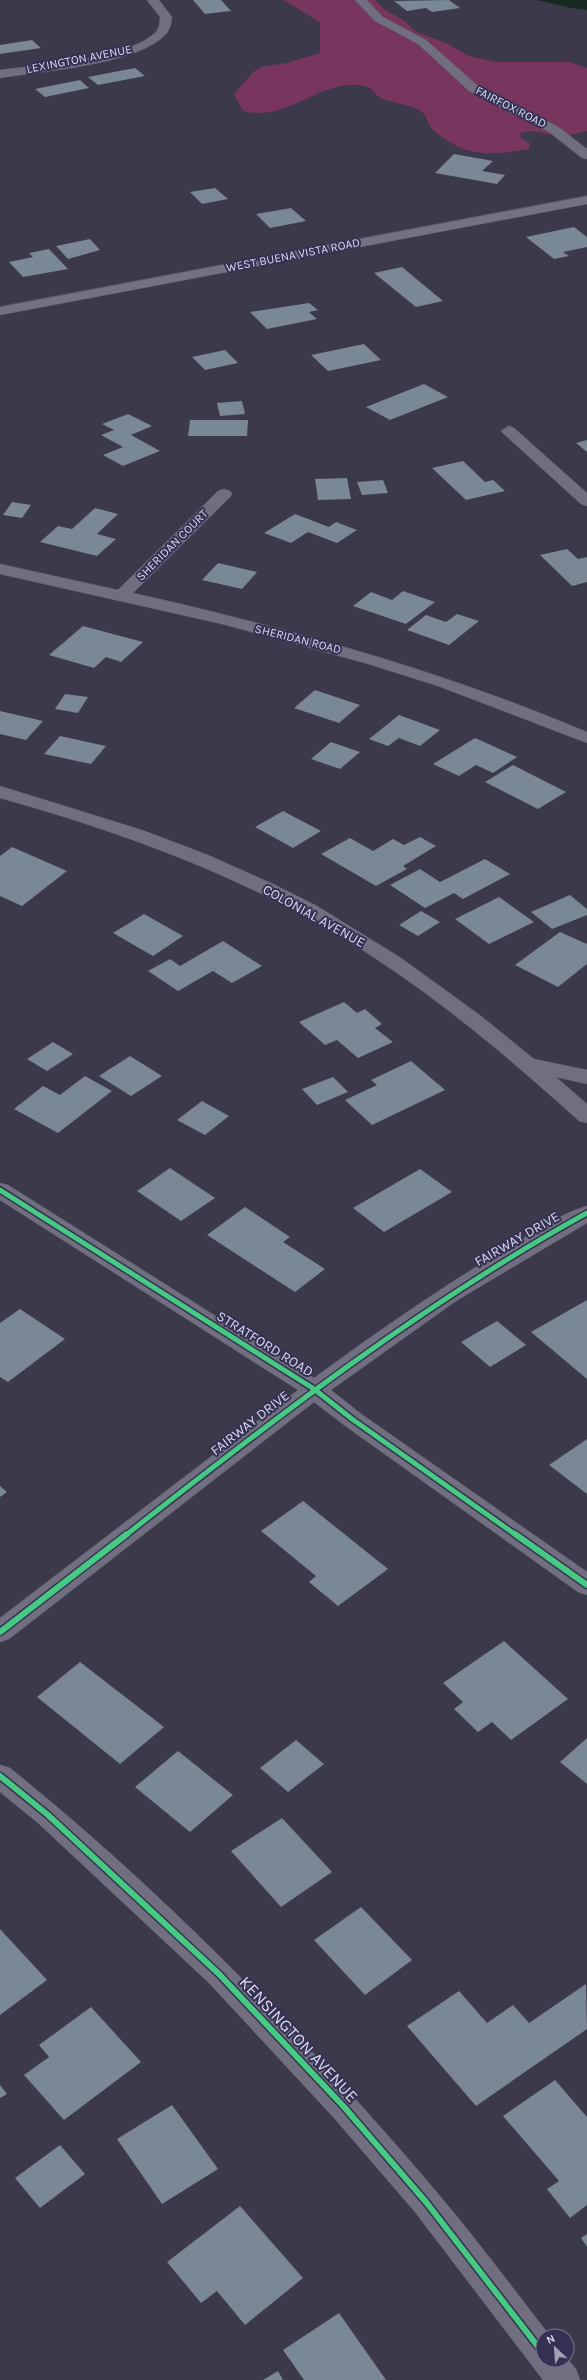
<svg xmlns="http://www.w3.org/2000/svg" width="587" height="2380" font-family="Karla,sans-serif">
  <rect width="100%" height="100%" fill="#3b394a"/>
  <path fill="#78365e" d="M 284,0 L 375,0 L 384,9 L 406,22 L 416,32 L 446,43 L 469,56 L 496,62 L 569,62 L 587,68 L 587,131 L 561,137 L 533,131 L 520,133 L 521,138 L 530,143 L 529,149 C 490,156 464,157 433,130 C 428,125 427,116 422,112 C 409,103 392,104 379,97 C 375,94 372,89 368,87 C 333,76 302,107 270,112 C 261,114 252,113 243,111 L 234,94 L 253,72 L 261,67 L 287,63 L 320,53 L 320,22 Z"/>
  <polygon fill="#182823" points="537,0 587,0 587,10 571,8"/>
  <g fill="#7a8795">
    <polygon points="193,0 221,0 231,11 205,14"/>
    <polygon points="449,0 460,8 432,12 426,8 407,11 394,1"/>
    <polygon points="32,40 41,48 0,54 0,45"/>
    <polygon points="135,68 145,76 98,85 88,77"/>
    <polygon points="80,80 89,88 45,97 35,89"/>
    <polygon points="454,154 493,161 482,171 505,175 497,184 435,173"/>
    <polygon points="215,188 228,199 202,204 190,192"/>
    <polygon points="291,208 306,221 270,228 256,214"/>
    <polygon points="574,227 587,237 587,247 563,252 569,256 554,259 526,237"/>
    <polygon points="90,239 100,250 68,259 56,246"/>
    <polygon points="49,249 68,269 23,277 9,262 33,257 29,253"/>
    <polygon points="402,267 443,301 416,307 374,273"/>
    <polygon points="309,303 318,310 309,312 317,319 267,329 250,312"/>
    <polygon points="364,344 381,360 328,371 311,355"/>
    <polygon points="225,350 238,363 205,370 192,357"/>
    <polygon points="424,384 448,397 390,420 366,407"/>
    <polygon points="242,401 245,414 220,416 217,403"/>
    <polygon points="128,414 152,426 131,435 160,451 123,466 103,455 123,447 101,435 114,430 102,424"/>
    <polygon points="190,420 248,420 247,436 188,436"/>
    <polygon points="587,440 587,452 576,443"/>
    <polygon points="463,461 485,482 493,480 505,491 466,500 432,468"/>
    <polygon points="347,478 351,499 318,500 315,479"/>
    <polygon points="383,480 388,493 362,495 357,482"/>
    <polygon points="12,502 31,505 22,518 3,515"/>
    <polygon points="95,508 118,514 97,534 116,539 97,556 40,542 58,526 72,529"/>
    <polygon points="295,514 329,527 336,522 357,530 337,543 308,532 291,543 264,533"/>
    <polygon points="567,549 578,559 587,557 587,582 572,586 540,555"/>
    <polygon points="218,563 257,572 242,589 202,580"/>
    <polygon points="403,591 435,602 406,624 353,606 371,592 392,600"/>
    <polygon points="457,614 479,621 449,645 407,630 426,615 446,622"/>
    <polygon points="83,626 143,642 121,662 106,657 94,668 49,655"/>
    <polygon points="315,690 360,705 339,723 294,708"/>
    <polygon points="65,694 88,697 78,713 55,709"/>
    <polygon points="0,711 43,721 26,740 0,734"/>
    <polygon points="399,715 440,730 420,746 399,738 388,746 369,739"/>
    <polygon points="60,736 106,746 91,764 44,754"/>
    <polygon points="475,738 517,757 493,773 476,765 459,776 433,764"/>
    <polygon points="331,742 360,752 340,769 311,759"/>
    <polygon points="513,765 566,792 538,809 485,782"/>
    <polygon points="283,811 321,831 293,848 255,827"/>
    <polygon points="420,837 436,846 403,866 407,869 376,886 321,854 350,838 373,851 393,839 404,845"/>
    <polygon points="12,847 67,871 22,906 0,896 0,856"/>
    <polygon points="485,859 510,874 463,899 454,893 425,908 390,885 420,869 440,882"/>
    <polygon points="570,895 587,909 587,915 552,929 531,912"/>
    <polygon points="499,897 534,922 489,944 455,919"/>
    <polygon points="421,911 440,922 418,936 399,925"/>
    <polygon points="144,914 183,936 153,956 113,933"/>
    <polygon points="560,932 587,944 587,964 558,987 515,965"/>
    <polygon points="223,941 262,966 232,983 213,971 178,991 148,971 170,959 180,966"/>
    <polygon points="344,1002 357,1013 365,1009 382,1024 375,1028 393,1042 358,1058 337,1040 325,1045 299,1022"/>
    <polygon points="53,1042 73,1054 47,1071 27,1059"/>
    <polygon points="130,1056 162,1076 131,1096 99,1076"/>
    <polygon points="411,1061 445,1090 372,1125 345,1100 377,1085 371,1080"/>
    <polygon points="85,1076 112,1091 58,1133 14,1109 43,1086 60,1095"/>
    <polygon points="333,1077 348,1092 317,1105 302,1089"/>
    <polygon points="202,1101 229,1116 205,1135 177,1120"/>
    <polygon points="170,1168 215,1198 181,1221 137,1191"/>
    <polygon points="420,1169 452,1192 384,1232 353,1208"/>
    <polygon points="245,1207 290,1237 283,1242 325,1269 295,1292 207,1235"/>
    <polygon points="587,1300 587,1379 531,1332"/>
    <polygon points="20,1309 65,1339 8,1382 0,1377 0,1323"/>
    <polygon points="497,1321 526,1345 490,1367 461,1342"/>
    <polygon points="587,1439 587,1494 549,1465"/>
    <polygon points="0,1486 7,1492 0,1497"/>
    <polygon points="303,1501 388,1569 338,1606 309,1582 316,1576 261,1531"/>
    <polygon points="504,1641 568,1699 511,1740 492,1722 478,1732 454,1709 463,1702 443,1683"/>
    <polygon points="80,1662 164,1727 120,1764 37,1697"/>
    <polygon points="587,1738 587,1784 560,1762"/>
    <polygon points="296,1740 324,1764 288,1792 260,1768"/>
    <polygon points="178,1751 233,1795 190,1832 135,1787"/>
    <polygon points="282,1818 332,1872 281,1907 231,1851"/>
    <polygon points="361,1907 412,1960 365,1995 314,1940"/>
    <polygon points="0,1929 47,1980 0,2015"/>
    <polygon points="586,1984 587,2029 476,2106 407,2026 459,1991 487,2023 513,2005 529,2023"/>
    <polygon points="91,2007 141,2062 64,2120 24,2075 49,2057 39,2045"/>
    <polygon points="555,2080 587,2117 587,2205 570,2218 547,2189 559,2181 503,2116"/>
    <polygon points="0,2085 7,2094 0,2098"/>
    <polygon points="172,2105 218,2169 162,2204 117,2139"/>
    <polygon points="60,2145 85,2174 40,2208 15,2178"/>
    <polygon points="240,2206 303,2278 245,2325 217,2291 201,2303 167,2262"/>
    <polygon points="587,2234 587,2247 581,2238"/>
    <polygon points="339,2313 386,2380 304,2380 283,2350"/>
    <polygon points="278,2371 283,2380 263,2380"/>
  </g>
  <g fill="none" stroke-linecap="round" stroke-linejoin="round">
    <g stroke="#585766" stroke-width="1">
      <g id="street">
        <path d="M 147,0 L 159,0 L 172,17 C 171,24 170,31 164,36 C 134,65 42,71 0,78 L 0,70 C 39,65 129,59 156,32 C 159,28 160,22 160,17 Z"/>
        <polygon points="355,0 367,0 383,17 426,40 477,85 557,126 587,149 587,159 582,158 549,132 469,91 418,44 375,21"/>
        <polygon points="509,426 514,428 587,493 587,506 581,504 504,434 501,431"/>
        <path d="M 224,489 L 230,491 L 232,494 L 230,497 L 133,593 C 288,628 440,670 587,732 L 587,743 L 438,686 L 365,663 L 222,624 L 0,574 L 0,564 L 118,590 L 218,491 Z"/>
        <path d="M 0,786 L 142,830 L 208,855 L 273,884 L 317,906 L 401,958 L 481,1016 L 534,1059 L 587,1070 L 587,1084 L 556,1077 L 587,1104 L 587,1123 L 579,1121 C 494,1044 404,969 301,914 C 206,863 104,827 0,798 Z"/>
        <path d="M 0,1183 L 8,1185 L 314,1378 C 378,1331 443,1286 512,1245 C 535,1232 561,1213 587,1206 L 587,1223 L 456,1301 L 331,1390 L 360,1413 L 587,1572 L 587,1595 L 578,1592 L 344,1425 L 314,1402 L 9,1639 L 0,1642 L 0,1618 L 298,1390 L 0,1200 Z"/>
        <path d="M 0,1765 L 10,1768 C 165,1893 306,2038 435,2190 C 475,2237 512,2287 550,2336 L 543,2336 L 543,2360 L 567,2360 L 567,2358 L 576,2369 L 580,2380 L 543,2380 L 415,2212 L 334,2118 L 209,1983 L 38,1823 L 0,1792 Z"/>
      </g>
    </g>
    <g stroke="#585766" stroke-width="1">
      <polygon id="secondary" points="587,196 587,204 0,315 0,307"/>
    </g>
    <use href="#street" fill="#716f7f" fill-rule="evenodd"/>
    <use href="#secondary" fill="#737283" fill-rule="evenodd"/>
    <g stroke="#353152" stroke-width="8">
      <g id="cycleway-far1">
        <polyline points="0,1190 314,1389 352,1419 516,1535"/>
        <path d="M 126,1535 C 274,1419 422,1304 587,1213"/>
      </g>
    </g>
    <g stroke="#353152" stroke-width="9">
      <g id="cycleway">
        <polyline points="515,1534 587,1585"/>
        <polyline points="0,1632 127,1534"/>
        <polyline points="0,1776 48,1815 219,1974 345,2108 426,2202 543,2353"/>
      </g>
    </g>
    <use href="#cycleway-far1" stroke="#46c982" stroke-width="5"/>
    <use href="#cycleway" stroke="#46c982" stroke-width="6"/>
  </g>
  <g text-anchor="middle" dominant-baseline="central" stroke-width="4" stroke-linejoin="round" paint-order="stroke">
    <g font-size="12" fill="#dad9ee" stroke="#353152">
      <text transform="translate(79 59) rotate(-11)">LEXINGTON AVENUE</text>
      <text transform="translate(511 107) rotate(27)">FAIRFOX ROAD</text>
      <text transform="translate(293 255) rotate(-11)">WEST BUENA VISTA ROAD</text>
      <text transform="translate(172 545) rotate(-45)">SHERIDAN COURT</text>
      <text transform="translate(298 639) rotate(14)">SHERIDAN ROAD</text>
    </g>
    <g font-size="14" fill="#dad9ee" stroke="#353152">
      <text transform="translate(314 916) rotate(29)">COLONIAL AVENUE</text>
      <text transform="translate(517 1239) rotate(-30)">FAIRWAY DRIVE</text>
      <text transform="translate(265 1344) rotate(32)">STRATFORD ROAD</text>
      <text transform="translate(250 1423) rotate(-38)">FAIRWAY DRIVE</text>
    </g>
    <g font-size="17" fill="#dad9ee" stroke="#353152">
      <text transform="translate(299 2039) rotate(47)">KENSINGTON AVENUE</text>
    </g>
  </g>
  <g transform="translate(555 2348) rotate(334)"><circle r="19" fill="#353152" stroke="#777490"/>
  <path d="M0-3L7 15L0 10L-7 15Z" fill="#a2a1b5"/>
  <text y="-6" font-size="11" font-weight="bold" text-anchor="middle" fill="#dad9ee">N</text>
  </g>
</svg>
